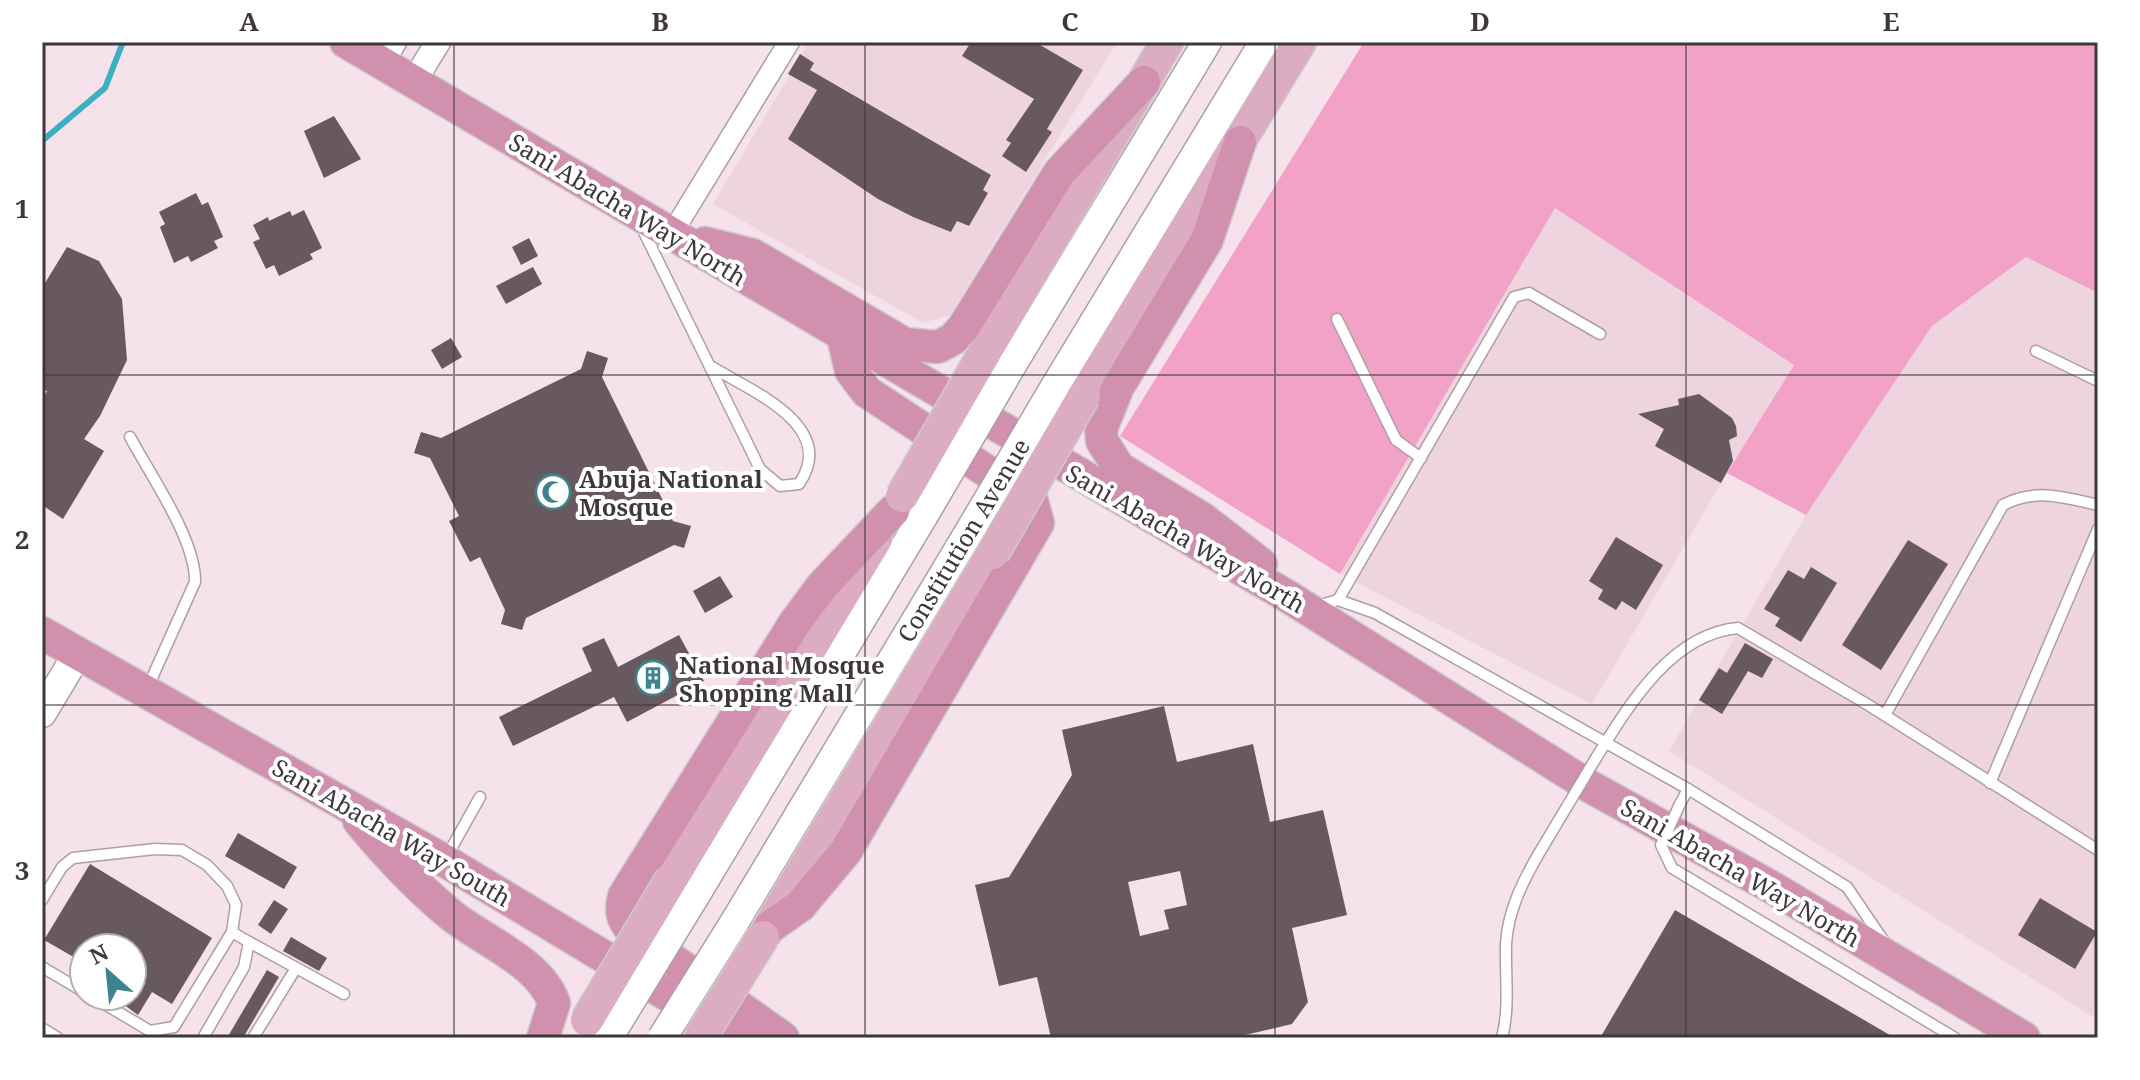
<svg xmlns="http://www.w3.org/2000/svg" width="2140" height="1080" font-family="'Noto Serif',serif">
  <rect width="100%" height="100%" fill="#f5e2ea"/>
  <g fill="#eed4df">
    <polygon points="809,42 1117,42 950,315 923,323 713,204"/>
    <polygon points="1555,208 1794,365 1727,473 1592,704 1340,574"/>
    <polygon points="2026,257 2098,293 2098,1020 1669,751 1806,515 1932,326"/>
  </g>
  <polygon fill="#f1a2c6" points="1364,42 2098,42 2098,293 2026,257 1932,326 1806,515 1727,473 1794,365 1555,208 1340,574 1120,436"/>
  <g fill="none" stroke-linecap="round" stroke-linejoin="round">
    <polyline stroke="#3cb0c2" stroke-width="6" points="42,141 105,88 123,42"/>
  </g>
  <g fill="#68585f" fill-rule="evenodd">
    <polygon points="971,42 1035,42 1083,70 1047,129 1052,132 1026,172 1002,156 1011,143 1006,140 1034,99 962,56"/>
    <polygon points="800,54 814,63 810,70 991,175 983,190 988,193 969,226 957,221 951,232 913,217 878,199 788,139 817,90 788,74"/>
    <polygon points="334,116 361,159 324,178 304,131"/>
    <polygon points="196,193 202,205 208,202 223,237 214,241 218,248 191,262 188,256 174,263 160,227 165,224 159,212"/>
    <polygon points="304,210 322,248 310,254 313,259 279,276 274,265 266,269 253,242 260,239 253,225 268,217 269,221 290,211 292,216"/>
    <polygon points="529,238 538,256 521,265 512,247"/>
    <polygon points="67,247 99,261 122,299 127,360 100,416 84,439 104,451 63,519 42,505 42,401 47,391 42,389 42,288"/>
    <polygon points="533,267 542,284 506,304 496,286"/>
    <polygon points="451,338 462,357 442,369 431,350"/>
    <polygon points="587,351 608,358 602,377 673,521 691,526 684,548 674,545 526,618 522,630 501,624 505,610 480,557 470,562 449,521 459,516 430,458 414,453 421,432 441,438 581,369"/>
    <polygon points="1699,394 1732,418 1736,426 1737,436 1729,440 1733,461 1721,483 1655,446 1664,429 1638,414 1679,405 1678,399"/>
    <polygon points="1616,537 1663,565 1636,610 1622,601 1616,610 1598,599 1603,590 1589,581"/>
    <polygon points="1908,540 1948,564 1881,670 1842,645"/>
    <polygon points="1811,567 1837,583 1801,642 1775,626 1780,618 1764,609 1788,570 1804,579"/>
    <polygon points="720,576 733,597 705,613 693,591"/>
    <polygon points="679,635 704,681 627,722 614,697 513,746 499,717 592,671 582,648 604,638 618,667"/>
    <polygon points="1745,643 1773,659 1762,678 1748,671 1722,714 1699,700 1719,668 1727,673"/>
    <path d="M 1164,706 L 1177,762 L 1253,744 L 1270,822 L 1323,810 L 1347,915 L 1292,928 L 1308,1002 L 1292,1024 L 1232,1038 L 1051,1038 L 1037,977 L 999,986 L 975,885 L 1009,877 L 1072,775 L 1062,730 ZM 1180,871 L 1187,905 L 1164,910 L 1169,929 L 1140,936 L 1128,882 Z"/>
    <polygon points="238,833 297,867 284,889 225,856"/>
    <polygon points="90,864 212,938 172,1004 152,992 138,1015 112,996 132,996 132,948 84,948 84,963 44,940"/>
    <polygon points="2040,898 2097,932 2075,969 2018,935"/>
    <polygon points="274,900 288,909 271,934 258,925"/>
    <polygon points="1675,910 1895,1038 1600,1038"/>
    <polygon points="291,937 327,958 319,971 283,951"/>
    <polygon points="267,970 279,977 243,1038 227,1038"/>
  </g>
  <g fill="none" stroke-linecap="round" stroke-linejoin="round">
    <g stroke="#b09ea6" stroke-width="13">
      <g id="service">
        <path d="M 641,226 L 760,469 L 780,486 L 799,484 C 839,426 751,391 712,367"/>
        <polyline points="1337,319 1396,440 1421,458"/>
        <polyline points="2036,351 2098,381"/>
        <path d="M 130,437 C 151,476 196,540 195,582 L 147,689"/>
        <polyline points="1338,600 1514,297 1529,293 1600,334"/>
        <polyline points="1317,606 1338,600 1375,613 1688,789 1680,804"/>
        <path d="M 1885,715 L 2003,505 C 2034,488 2064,497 2098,505"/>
        <path d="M 1596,758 C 1629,705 1671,634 1738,628 L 1870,706 L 2098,850"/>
        <polyline points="1990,783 2098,529"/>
        <polyline points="1688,789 1847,887 1885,943"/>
        <polyline points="447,856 480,797"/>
        <polyline points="1672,868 1955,1038"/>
        <polyline points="42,900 62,867 73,858 155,849 182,850 207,865 227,886 236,905 232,932 174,1027 150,1031 91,996"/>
        <polyline points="249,942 344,994"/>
        <polyline points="42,967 84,992"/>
        <polyline points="42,1028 58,1038"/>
        <polyline points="203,1038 244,967 249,942 232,932"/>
        <polyline points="253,1038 296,968"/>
        <path d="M 1502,1038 C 1510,1006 1505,976 1506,944 C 1508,911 1522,883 1538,855"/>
      </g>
    </g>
    <g stroke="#b09ea6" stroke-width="23">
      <polyline id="minor" points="671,235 789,42"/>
    </g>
    <g stroke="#b09ea6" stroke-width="27">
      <g id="tertiary">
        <polyline points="381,64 394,42"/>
        <polyline points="413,83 438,42"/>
      </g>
    </g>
    <g stroke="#b09ea6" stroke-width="31">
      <g id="secondary">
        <polyline points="1012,365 1207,42"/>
        <polyline points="1056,385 1264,42"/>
        <polyline points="42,713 78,653"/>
        <polyline points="695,896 924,515"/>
        <polyline points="734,923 966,537"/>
      </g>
    </g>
    <g stroke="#cdcbcc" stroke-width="35">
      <g id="primary">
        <polyline points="985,352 1167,42"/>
        <polyline points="1084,396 1300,42"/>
        <polyline points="672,878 876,539"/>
        <polyline points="767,931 993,553"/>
      </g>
    </g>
    <g stroke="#cdcbcc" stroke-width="35">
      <g id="trunk">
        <polyline points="346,42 1287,596 1589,786 1773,888 2024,1038"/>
        <polyline points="1240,142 1207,240 1118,387 1101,429 1102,441 1119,468 1203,519 1261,564"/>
        <polyline points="705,243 753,255 905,344 938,347 953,339 963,328 1059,173 1144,82"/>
        <polyline points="42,633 445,861 739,1038"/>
        <path d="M 359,821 C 387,855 417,887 451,915 C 483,941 540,962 554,1003 L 543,1038"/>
        <polyline points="770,927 800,906 846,851 1038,523 1032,501 867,392 851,371 843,337"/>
        <path d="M 783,1038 L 632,931 C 622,919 620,911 624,896 L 794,624 L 822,586 L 893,511"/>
      </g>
    </g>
    <use href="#service" stroke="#fff" stroke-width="10"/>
    <use href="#minor" stroke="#fff" stroke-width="20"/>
    <use href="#tertiary" stroke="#fff" stroke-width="24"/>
    <use href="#secondary" stroke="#fff" stroke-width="28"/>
    <use href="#primary" stroke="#dcacc2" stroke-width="32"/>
    <use href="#trunk" stroke="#d090ae" stroke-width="32"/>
    <g stroke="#b09ea6" stroke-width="13" stroke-linecap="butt">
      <g id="service-bridge">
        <polyline points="1538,855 1596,758"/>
        <polyline points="1672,868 1661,845 1680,804"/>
      </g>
    </g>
    <g stroke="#b09ea6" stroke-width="31" stroke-linecap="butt">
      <g id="secondary-bridge">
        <polyline points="924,515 1012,365"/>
        <polyline points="966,537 1056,385"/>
        <polyline points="610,1035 695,896"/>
        <polyline points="662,1038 734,923"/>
      </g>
    </g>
    <g stroke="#cdcbcc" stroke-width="35" stroke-linecap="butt">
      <g id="primary-bridge">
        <polyline points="902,496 985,352"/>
        <polyline points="993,553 1084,396"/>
        <polyline points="587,1020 672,878"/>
        <polyline points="700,1038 763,937"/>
      </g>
    </g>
    <use href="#service-bridge" stroke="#fff" stroke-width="10"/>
    <use href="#secondary-bridge" stroke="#fff" stroke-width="28"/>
    <use href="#primary-bridge" stroke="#dcacc2" stroke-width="32"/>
  </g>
  <path fill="none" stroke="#3f383b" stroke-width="2" stroke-opacity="0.55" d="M 454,42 L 454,1038M 865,42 L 865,1038M 1275,42 L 1275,1038M 1686,42 L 1686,1038M 42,375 L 2098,375M 42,705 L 2098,705"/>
  <defs>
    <g id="mosque-ring" transform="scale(1.8)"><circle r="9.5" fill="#fff" stroke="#3d838e" stroke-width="1.5"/><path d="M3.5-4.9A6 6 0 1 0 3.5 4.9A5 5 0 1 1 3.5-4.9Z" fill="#3d838e"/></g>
    <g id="building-ring" transform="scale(1.8)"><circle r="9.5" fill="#fff" stroke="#3d838e" stroke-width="1.5"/><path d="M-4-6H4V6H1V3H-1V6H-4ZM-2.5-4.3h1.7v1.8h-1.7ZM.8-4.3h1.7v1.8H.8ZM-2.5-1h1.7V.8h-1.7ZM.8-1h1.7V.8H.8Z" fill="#3d838e"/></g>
  </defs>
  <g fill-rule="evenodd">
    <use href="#mosque-ring" x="553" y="492"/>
    <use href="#building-ring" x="653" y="678"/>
  </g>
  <g text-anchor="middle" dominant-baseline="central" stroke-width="8" stroke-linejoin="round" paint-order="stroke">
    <g font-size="24" fill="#3f383b" stroke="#fff">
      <text transform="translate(628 209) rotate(31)">Sani Abacha Way North</text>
      <text transform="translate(1186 538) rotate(30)">Sani Abacha Way North</text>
      <text transform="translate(963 540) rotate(-59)">Constitution Avenue</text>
      <text transform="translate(392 832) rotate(30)">Sani Abacha Way South</text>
      <text transform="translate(1741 872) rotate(30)">Sani Abacha Way North</text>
    </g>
    <g font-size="24" font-weight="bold" fill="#3f383b" stroke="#fff" text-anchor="start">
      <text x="579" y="478">Abuja National<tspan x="579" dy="28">Mosque</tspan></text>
      <text x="679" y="664">National Mosque<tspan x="679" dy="28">Shopping Mall</tspan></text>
    </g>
  </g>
  <rect width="2140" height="1080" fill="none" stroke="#ffffff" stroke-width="88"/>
  <g transform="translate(108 972) rotate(333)"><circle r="38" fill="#ffffff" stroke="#b2afb1" stroke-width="2"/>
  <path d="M0-6L14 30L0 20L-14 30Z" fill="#3d838e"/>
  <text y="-12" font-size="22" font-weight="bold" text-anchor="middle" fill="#3f383b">N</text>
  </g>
  <rect x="44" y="44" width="2052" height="992" fill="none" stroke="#3f383b" stroke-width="3"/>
  <g font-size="26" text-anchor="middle" font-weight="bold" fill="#3f383b">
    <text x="249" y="31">A</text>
    <text x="660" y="31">B</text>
    <text x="1070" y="31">C</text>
    <text x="1480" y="31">D</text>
    <text x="1891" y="31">E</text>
    <text x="22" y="218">1</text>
    <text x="22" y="549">2</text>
    <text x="22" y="880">3</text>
  </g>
</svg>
